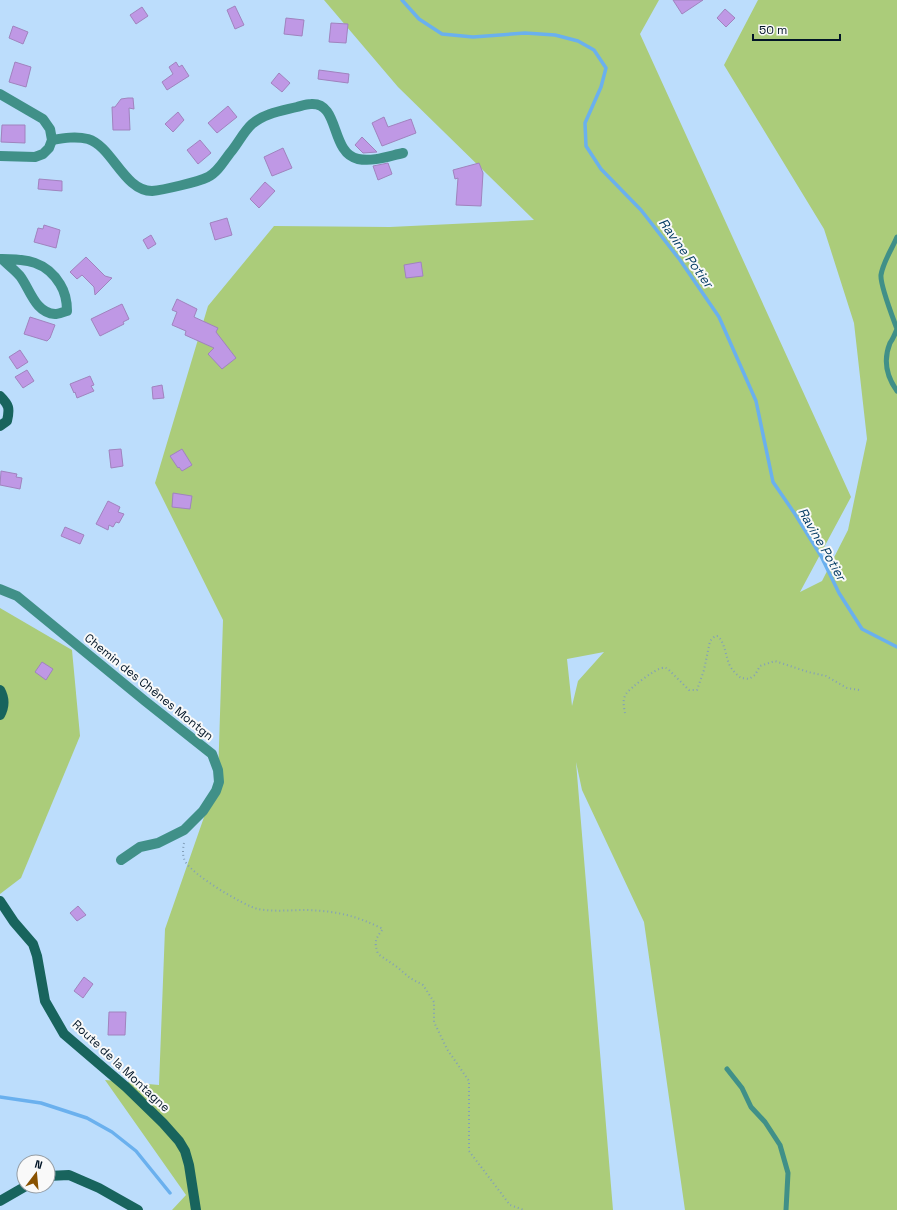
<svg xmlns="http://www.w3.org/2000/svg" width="897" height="1210" font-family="'Space Grotesk',sans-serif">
  <rect width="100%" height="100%" fill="#bcddfc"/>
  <g fill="#abcc7a" fill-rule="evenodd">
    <path d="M 324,0 L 659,0 L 640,34 L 851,497 L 800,592 L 822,581 L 848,530 L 867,439 L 854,323 L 824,229 L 724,65 L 758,0 L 897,0 L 897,1210 L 685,1210 L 644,922 L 582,790 L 576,762 L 613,1210 L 172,1210 L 186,1195 L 105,1080 L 159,1085 L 165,929 L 218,777 L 223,620 L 155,483 L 208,306 L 274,226 L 390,227 L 534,220 L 398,87 ZM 604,652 L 578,681 L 572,706 L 567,659 Z"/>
    <polygon points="0,608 72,650 80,736 21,878 0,894"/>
  </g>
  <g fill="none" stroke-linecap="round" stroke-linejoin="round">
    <g stroke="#6ab0ee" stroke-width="3.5">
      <polyline points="402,0 419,19 442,34 473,37 525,33 555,35 578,41 594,50 606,68 601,87 585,123 586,146 601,169 641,210 680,260 719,317 756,401 773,482 795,514 821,556 839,593 862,629 897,647"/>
      <polyline points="0,1097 41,1103 87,1118 112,1132 136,1151 170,1193"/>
    </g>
  </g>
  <g fill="#bf98e5" stroke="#a083be">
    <polygon points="673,0 703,0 682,14"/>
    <polygon points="235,6 244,25 235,29 227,10"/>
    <polygon points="142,7 148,16 136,24 130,15"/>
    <polygon points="725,9 735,18 726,27 717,18"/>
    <polygon points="286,18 304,20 302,36 284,34"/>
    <polygon points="331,23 348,24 346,43 329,42"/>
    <polygon points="13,26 28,32 23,44 9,38"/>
    <polygon points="15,62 31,67 26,87 9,82"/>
    <polygon points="176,62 179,67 182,65 189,76 167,90 162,82 173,74 169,67"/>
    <polygon points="319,70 349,74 348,83 318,79"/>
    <polygon points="279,73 290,83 282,92 271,83"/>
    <polygon points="128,98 133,98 134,109 129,108 130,130 113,130 112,107 115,107 121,99"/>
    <polygon points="228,106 237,117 217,133 208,123"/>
    <polygon points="178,112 184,120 173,132 165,124"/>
    <polygon points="384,117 388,127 411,119 416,133 382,146 372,123"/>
    <polygon points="2,125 25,125 25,143 1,142"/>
    <polygon points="362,137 377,152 363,153 355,145"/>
    <polygon points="200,140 211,153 198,164 187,150"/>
    <polygon points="283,148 292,168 272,176 264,157"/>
    <polygon points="388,163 392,174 378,180 373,166"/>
    <polygon points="479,163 483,173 481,206 456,205 458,178 455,179 453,170"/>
    <polygon points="39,179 62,181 62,191 38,189"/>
    <polygon points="265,182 275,191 259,208 250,199"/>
    <polygon points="227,218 232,235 215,240 210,223"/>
    <polygon points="44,225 60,230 56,248 34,242 38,228 43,229"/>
    <polygon points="151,235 156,244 148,249 143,240"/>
    <polygon points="86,257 105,276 112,278 95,295 94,287 82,275 77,279 70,272"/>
    <polygon points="421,262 423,276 406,278 404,265"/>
    <polygon points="177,299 197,309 194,317 218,328 216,332 236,358 222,369 208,354 214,348 185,335 186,331 172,325 177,312 172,310"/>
    <polygon points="122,304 129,319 123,322 124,324 100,336 91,319"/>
    <polygon points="30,317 55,325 50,338 47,341 24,334"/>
    <polygon points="20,350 28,362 17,369 9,357"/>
    <polygon points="27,370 34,381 23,388 15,377"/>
    <polygon points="90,376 94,385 91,386 94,391 77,398 75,392 74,393 70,384"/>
    <polygon points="162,385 164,398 153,399 152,387"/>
    <polygon points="121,449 123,466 111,468 109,450"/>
    <polygon points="182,449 192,465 182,471 179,467 178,468 170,456"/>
    <polygon points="1,471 17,474 16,477 22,478 20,489 0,485"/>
    <polygon points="173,493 192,496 190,509 172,507"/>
    <polygon points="108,501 120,507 118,512 124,514 119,523 116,522 113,527 109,525 108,530 96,524"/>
    <polygon points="65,527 84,535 80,544 61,536"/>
    <polygon points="42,662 53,669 46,680 35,672"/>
    <polygon points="78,906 86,915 77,921 70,913"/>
    <polygon points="84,977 93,984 83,998 74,991"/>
    <polygon points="109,1012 126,1012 125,1035 108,1035"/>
  </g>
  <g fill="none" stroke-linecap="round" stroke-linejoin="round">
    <g stroke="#829fba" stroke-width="2" stroke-dasharray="1 3" stroke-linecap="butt">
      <path d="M 625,713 C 624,707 622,700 626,694 C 630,688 655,669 662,668 C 665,667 666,668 668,669 L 689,690 L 697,690 L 704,670 L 710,641 L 715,636 L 718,636 C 726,645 725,656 730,666 C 733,671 737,675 741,678 L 749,679 L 755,675 L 760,666 L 775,661 L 808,672 L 826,676 L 847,688 L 859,690"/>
      <path d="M 184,843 C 183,849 182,855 185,861 C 191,874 244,906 258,909 C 274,912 291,910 307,910 C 337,911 357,916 383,929 C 375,939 374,942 378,954 L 397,967 L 410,978 L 423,985 L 434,1002 L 434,1022 L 447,1049 L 469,1081 L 469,1151 L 510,1205 L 524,1210"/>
    </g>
    <g stroke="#409088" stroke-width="5">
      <path d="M 897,237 C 892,249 883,262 881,275 C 880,285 893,318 897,329 C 895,334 893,339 890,343 C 883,360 887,377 897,391"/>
      <polyline points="727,1069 742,1088 751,1107 765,1122 780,1145 788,1173 786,1210"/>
    </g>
    <g stroke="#409088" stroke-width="10">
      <polyline points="0,94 43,119 50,129 52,140 49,148 43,154 35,157 0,156"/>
      <path d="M 52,140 C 64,138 76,136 88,139 C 112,146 124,191 152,191 C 163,190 198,182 208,177 C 217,173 224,161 230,153 C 237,145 244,131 252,124 C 265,113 281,111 297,107 C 301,106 307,104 311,104 C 340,102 330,153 358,159 C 373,162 389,156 403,153"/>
      <path d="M 0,259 L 2,259 C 26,259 46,261 60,284 C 65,292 67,301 67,311 C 63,312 58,314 55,314 C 35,313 30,289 20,276 C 15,270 8,265 2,259"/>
      <polyline points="0,589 17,596 145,701 212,754 218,770 219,782 216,791 203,811 184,830 158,843 140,847 121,860"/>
    </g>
    <g stroke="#18645d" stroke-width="10">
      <path d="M 0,396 C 9,405 10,408 7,421 L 0,426"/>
      <path d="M 0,690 C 5,699 5,706 0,715"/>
      <polyline points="0,901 14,922 33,944 37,956 45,1001 64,1034 126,1087 163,1123 179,1141 185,1151 189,1165 196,1210"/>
      <polyline points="48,1176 69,1175 99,1188 138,1210"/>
      <polyline points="0,1201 26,1186"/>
    </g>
  </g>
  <g text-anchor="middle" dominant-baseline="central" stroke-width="4" stroke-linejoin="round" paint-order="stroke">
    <g font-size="12" fill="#021527" stroke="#f9f9f9">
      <text transform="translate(149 687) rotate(39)">Chemin des Chênes Montgn</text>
      <text transform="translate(121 1066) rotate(43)">Route de la Montagne</text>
    </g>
    <g font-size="13" font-style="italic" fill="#043c64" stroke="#f9f9f9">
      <text transform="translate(686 253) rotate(54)">Ravine Potier</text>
      <text transform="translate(822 544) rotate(60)">Ravine Potier</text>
    </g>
  </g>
  <g transform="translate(36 1174) rotate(16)"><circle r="19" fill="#f9f9f9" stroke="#969ea5"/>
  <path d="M0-3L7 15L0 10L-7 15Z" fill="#895201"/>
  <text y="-6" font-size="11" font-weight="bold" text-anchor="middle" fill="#021527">N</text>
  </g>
  <path d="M753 34v6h87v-6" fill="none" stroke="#021527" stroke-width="2"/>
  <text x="759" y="34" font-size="12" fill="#021527" stroke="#f9f9f9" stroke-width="3" paint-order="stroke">50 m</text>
</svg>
